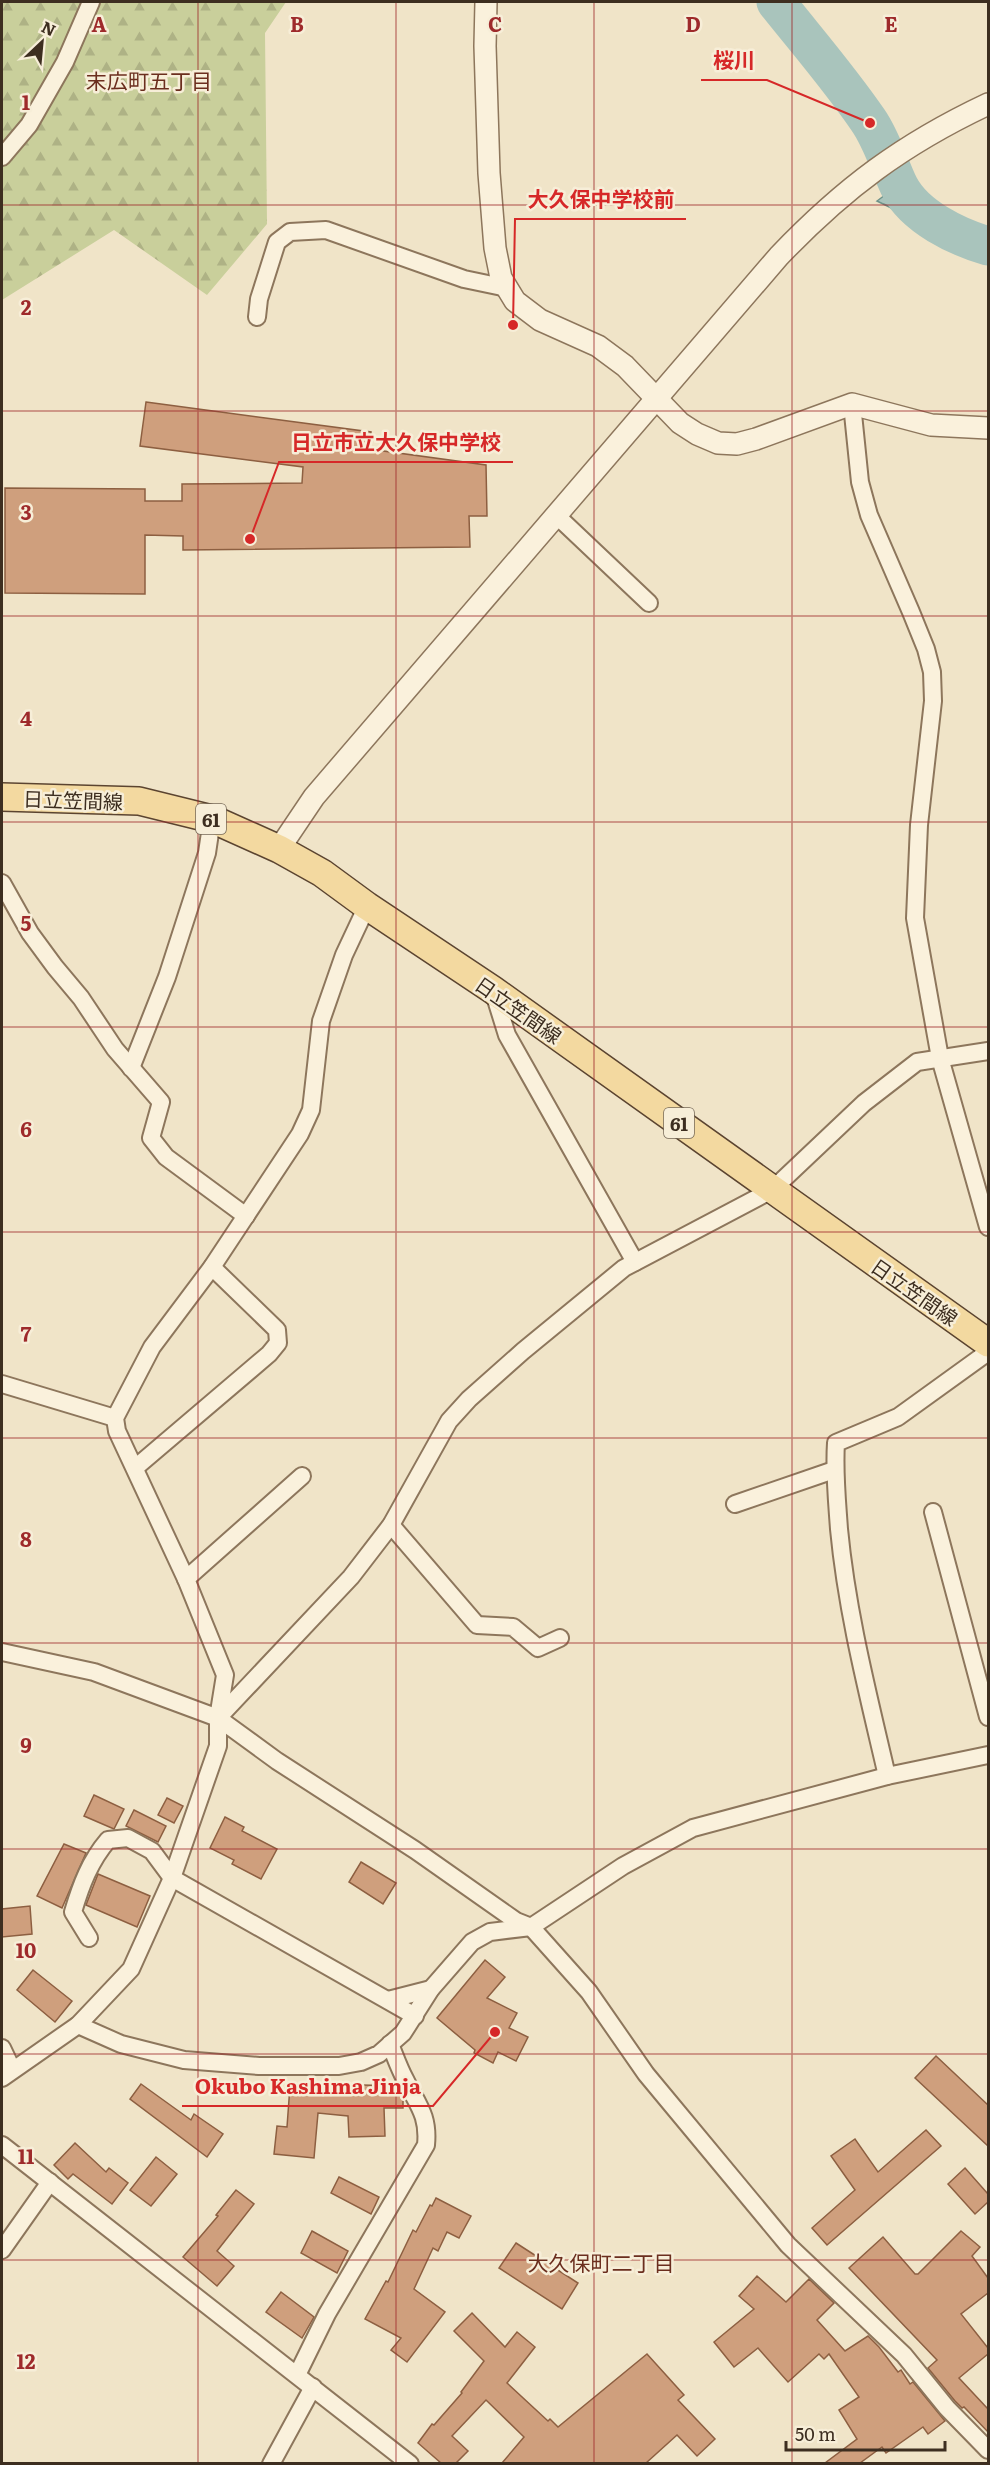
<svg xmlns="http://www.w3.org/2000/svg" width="990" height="2465" font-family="Literata,'Noto Sans JP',serif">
  <defs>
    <pattern id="forest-firs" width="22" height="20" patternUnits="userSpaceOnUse" patternTransform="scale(1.5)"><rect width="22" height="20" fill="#c9cf9b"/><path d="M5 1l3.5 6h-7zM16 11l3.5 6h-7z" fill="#aeb285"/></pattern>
    <pattern id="water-ripples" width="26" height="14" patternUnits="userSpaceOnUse" patternTransform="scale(1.5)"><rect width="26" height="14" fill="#a9c4bc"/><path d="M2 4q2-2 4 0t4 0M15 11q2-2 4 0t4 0" fill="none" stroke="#8ba098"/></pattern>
  </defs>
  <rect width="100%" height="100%" fill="#f0e4c8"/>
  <polygon fill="url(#forest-firs)" points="2,2 286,2 265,33 267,224 207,295 114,230 2,300"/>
  <g fill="url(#water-ripples)" stroke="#6f938a" stroke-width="1.5">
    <polygon points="761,2 781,2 863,101 852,115"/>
    <polygon points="905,180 913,195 988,237 988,255 877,201"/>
  </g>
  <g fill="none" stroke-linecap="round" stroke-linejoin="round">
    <path stroke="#a9c4bc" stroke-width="39" d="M 776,2 C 807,41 840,79 868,120 C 882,140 889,165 899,186 C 915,217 957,237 988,246"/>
  </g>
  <g fill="#cf9f7d" stroke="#8d5f41" stroke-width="1.5">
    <polygon points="146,402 371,432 369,449 486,465 487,516 469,516 470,547 183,550 183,536 145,535 145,594 5,593 5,488 145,489 145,501 182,501 182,484 302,483 303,467 140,446"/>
    <polygon points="94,1795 124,1809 114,1829 84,1816"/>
    <polygon points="167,1798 183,1806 174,1823 158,1815"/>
    <polygon points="134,1810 166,1826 158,1842 126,1826"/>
    <polygon points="225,1817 244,1827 242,1831 277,1849 261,1879 232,1864 234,1860 210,1848"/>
    <polygon points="64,1844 86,1853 62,1908 37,1896"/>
    <polygon points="361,1862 396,1883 383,1904 349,1882"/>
    <polygon points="98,1874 150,1896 137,1927 86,1905"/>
    <polygon points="30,1906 32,1934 2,1937 2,1909"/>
    <polygon points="485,1960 505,1977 487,1998 517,2013 509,2028 528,2037 516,2061 498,2052 493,2063 474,2053 475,2050 437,2018"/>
    <polygon points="33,1970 72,2001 55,2022 17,1990"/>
    <polygon points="936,2056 988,2105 988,2146 915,2078"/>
    <polygon points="141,2084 191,2120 194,2114 223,2134 207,2157 130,2099"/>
    <polygon points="327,2084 397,2086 403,2097 403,2108 384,2108 385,2136 349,2137 348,2116 318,2113 314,2158 274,2154 277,2126 287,2127 290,2086 327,2089"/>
    <polygon points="926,2130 941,2146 827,2245 812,2228 855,2190 831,2156 855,2139 878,2172"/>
    <polygon points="75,2143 106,2172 109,2168 128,2183 112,2204 73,2174 68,2179 54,2165"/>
    <polygon points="156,2157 177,2174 151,2206 130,2190"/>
    <polygon points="965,2168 988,2194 988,2202 975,2214 948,2184"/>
    <polygon points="339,2177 379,2197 371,2214 331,2193"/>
    <polygon points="236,2190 254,2204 217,2251 234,2266 217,2286 183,2257 218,2216 216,2215"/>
    <polygon points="436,2198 471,2216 459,2238 447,2232 438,2251 433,2248 414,2289 445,2312 407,2362 391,2350 401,2338 365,2319 386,2281 388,2282 413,2230 416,2232 430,2205 432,2206"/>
    <polygon points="312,2231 348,2251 337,2273 301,2253"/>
    <polygon points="961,2231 980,2247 972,2256 988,2278 988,2293 961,2314 988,2348 988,2354 959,2378 988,2409 988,2432 964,2407 962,2408 955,2401 928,2368 937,2360 849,2268 883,2237 915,2274 918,2274"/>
    <polygon points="516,2243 578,2283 562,2309 499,2268"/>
    <polygon points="757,2276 786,2302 809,2279 834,2303 817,2320 845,2351 868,2336 879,2347 898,2372 901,2370 910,2384 913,2382 945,2421 928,2434 923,2427 886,2453 882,2447 860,2463 825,2463 857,2439 839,2410 859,2397 829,2354 824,2359 819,2354 788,2382 758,2348 734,2367 714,2342 754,2309 739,2296"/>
    <polygon points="281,2292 314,2317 302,2338 266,2312"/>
    <polygon points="472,2313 505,2347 517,2332 535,2347 507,2383 548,2421 550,2419 558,2427 647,2354 684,2395 678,2400 715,2439 697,2456 677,2435 646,2463 502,2463 524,2437 486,2400 452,2436 468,2451 456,2463 441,2463 418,2443 432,2424 434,2425 462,2393 461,2392 484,2361 454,2331"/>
  </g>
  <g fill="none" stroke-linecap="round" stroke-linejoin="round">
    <g stroke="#8d765c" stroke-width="20">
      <g id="minor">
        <polyline points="2,157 29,125 65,62 91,2"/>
        <polyline points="257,317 259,299 277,242 290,232 326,230 464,279 507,288"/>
        <polyline points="852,404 860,482 869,515 911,612 926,649 932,672 933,701 919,825 915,918 940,1058 988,1227"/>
        <polyline points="556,515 649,603"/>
        <polyline points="2,883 30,933 55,967 81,998 115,1049 161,1102 151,1138 166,1157 246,1216"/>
        <polyline points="493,990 507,1035 635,1262"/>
        <polyline points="131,1068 167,977 207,853 212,819"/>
        <polyline points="2,1384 115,1418"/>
        <polyline points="135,1468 269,1354 278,1343 277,1330 212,1267"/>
        <polyline points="735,1504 834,1470"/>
        <polyline points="933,1512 988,1717"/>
        <polyline points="391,1525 477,1625 513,1627 538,1648 560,1638"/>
        <polyline points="186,1579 302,1476"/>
        <polyline points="2,1652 94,1672 218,1718 277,1761 415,1850 516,1921 531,1927 589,1992 646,2074 788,2245 904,2355 947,2408 988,2450"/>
        <polyline points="218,1718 225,1675 186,1579 117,1431 115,1418 152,1347 212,1267 300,1134 311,1110 321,1021 344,955 367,906"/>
        <path d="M 887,1776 C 868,1694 847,1613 839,1529 C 837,1500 834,1472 836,1443 L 898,1417 L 988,1352"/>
        <path d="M 89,1938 L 73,1912 C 81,1885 90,1861 108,1840 L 128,1838 L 152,1851 L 172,1878 L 415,2016"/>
        <polyline points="388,2000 431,1989"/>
        <polyline points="78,2025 121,2044 184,2060 259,2066 339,2066 361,2062 379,2054 403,2033 431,1989 472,1942 490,1932 531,1927 623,1866 693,1828 887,1776 988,1755"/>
        <polyline points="2,2048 12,2069"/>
        <polyline points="2,2078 78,2025 131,1969 172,1878 218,1746 218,1718 351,1577 391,1525 449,1421 469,1399 523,1351 624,1268 772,1190 864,1103 917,1062 988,1051"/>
        <polyline points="2,2145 410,2464"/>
        <polyline points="2,2250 50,2182"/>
        <path d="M 297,2375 L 327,2314 L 426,2145 C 429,2115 417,2104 405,2079 C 399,2068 395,2056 390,2044"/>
        <polyline points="271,2464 313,2387"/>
      </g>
    </g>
    <g stroke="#8d765c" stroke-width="24">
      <g id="tertiary">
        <polyline points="486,2 485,46 489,173 495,248 501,278 515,301 540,320 598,346 625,366 680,423 697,434 718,443 737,444 756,439 852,404 931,425 988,428"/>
        <path d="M 279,849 L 314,797 L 779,256 C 844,188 903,144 988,104"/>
      </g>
    </g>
    <g stroke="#5b4430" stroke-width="30">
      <polyline id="primary" points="2,797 139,801 212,819 279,849 322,873 367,906 493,990 988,1343"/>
    </g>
    <use href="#minor" stroke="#faf1dc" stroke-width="16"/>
    <use href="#tertiary" stroke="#faf1dc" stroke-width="21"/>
    <use href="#primary" stroke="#f3d9a0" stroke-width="27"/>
  </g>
  <path fill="none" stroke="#9e2a2b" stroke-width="1.5" stroke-opacity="0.55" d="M 198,2 L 198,2464M 396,2 L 396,2464M 594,2 L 594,2464M 792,2 L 792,2464M 2,205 L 988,205M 2,411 L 988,411M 2,616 L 988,616M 2,822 L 988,822M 2,1027 L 988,1027M 2,1232 L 988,1232M 2,1438 L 988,1438M 2,1643 L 988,1643M 2,1849 L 988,1849M 2,2054 L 988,2054M 2,2260 L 988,2260"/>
  <g text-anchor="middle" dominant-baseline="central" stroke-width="5" stroke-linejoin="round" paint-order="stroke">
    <g fill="#f7eed8" stroke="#756857" stroke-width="1.5">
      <rect x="196" y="804" width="30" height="30" rx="4.5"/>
      <rect x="664" y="1108" width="30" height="30" rx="4.5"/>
    </g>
    <g font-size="18" font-weight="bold" fill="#3d2e20">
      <text x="211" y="819">61</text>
      <text x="679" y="1123">61</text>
    </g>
    <g font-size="20" fill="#3d2e20" stroke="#f7eed8">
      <text transform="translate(73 799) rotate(2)">日立笠間線</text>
      <text transform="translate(519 1009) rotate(35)">日立笠間線</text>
      <text transform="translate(915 1291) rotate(35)">日立笠間線</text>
    </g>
    <g font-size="21" fill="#6b2e1e" stroke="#f7eed8">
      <text x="149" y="79">末広町五丁目</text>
      <text x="601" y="2261">大久保町二丁目</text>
    </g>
  </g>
  <g font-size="20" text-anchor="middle" font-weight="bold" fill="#9e2a2b" stroke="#f7eed8" stroke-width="5" stroke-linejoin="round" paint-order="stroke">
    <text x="99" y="32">A</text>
    <text x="297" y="32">B</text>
    <text x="495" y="32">C</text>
    <text x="693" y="32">D</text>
    <text x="891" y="32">E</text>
    <text x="26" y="110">1</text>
    <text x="26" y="315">2</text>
    <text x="26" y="520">3</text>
    <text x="26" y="726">4</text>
    <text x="26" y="931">5</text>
    <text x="26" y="1137">6</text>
    <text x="26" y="1342">7</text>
    <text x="26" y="1547">8</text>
    <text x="26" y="1753">9</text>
    <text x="26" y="1958">10</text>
    <text x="26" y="2164">11</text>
    <text x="26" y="2369">12</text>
  </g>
  <path fill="none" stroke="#d62828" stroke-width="2" d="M870 123L767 80H701M513 325L515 219H686M250 539L279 462H513M495 2032L433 2106H182"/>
  <g fill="#d62828" stroke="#f7eed8" stroke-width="2">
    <circle cx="870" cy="123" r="6"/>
    <circle cx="513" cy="325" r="6"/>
    <circle cx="250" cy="539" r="6"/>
    <circle cx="495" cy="2032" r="6"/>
  </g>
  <g font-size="21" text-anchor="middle" font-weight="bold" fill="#d62828" stroke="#f7eed8" stroke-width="5" stroke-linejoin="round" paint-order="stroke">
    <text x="734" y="68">桜川</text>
    <text x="601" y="207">大久保中学校前</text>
    <text x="396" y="450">日立市立大久保中学校</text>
    <text x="308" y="2094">Okubo Kashima Jinja</text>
  </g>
  <rect width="990" height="2465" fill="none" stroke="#3d2e20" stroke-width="6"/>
  <g transform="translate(42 42) rotate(26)" stroke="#f7eed8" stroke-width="4.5" paint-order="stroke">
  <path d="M0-4.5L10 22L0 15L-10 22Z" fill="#3d2e20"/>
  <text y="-9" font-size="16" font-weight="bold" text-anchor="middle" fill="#3d2e20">N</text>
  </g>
  <path d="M786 2441v9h159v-9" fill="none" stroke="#3d2e20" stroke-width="3"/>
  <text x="795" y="2441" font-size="18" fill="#3d2e20" stroke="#f7eed8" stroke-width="4.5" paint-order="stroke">50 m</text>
</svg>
